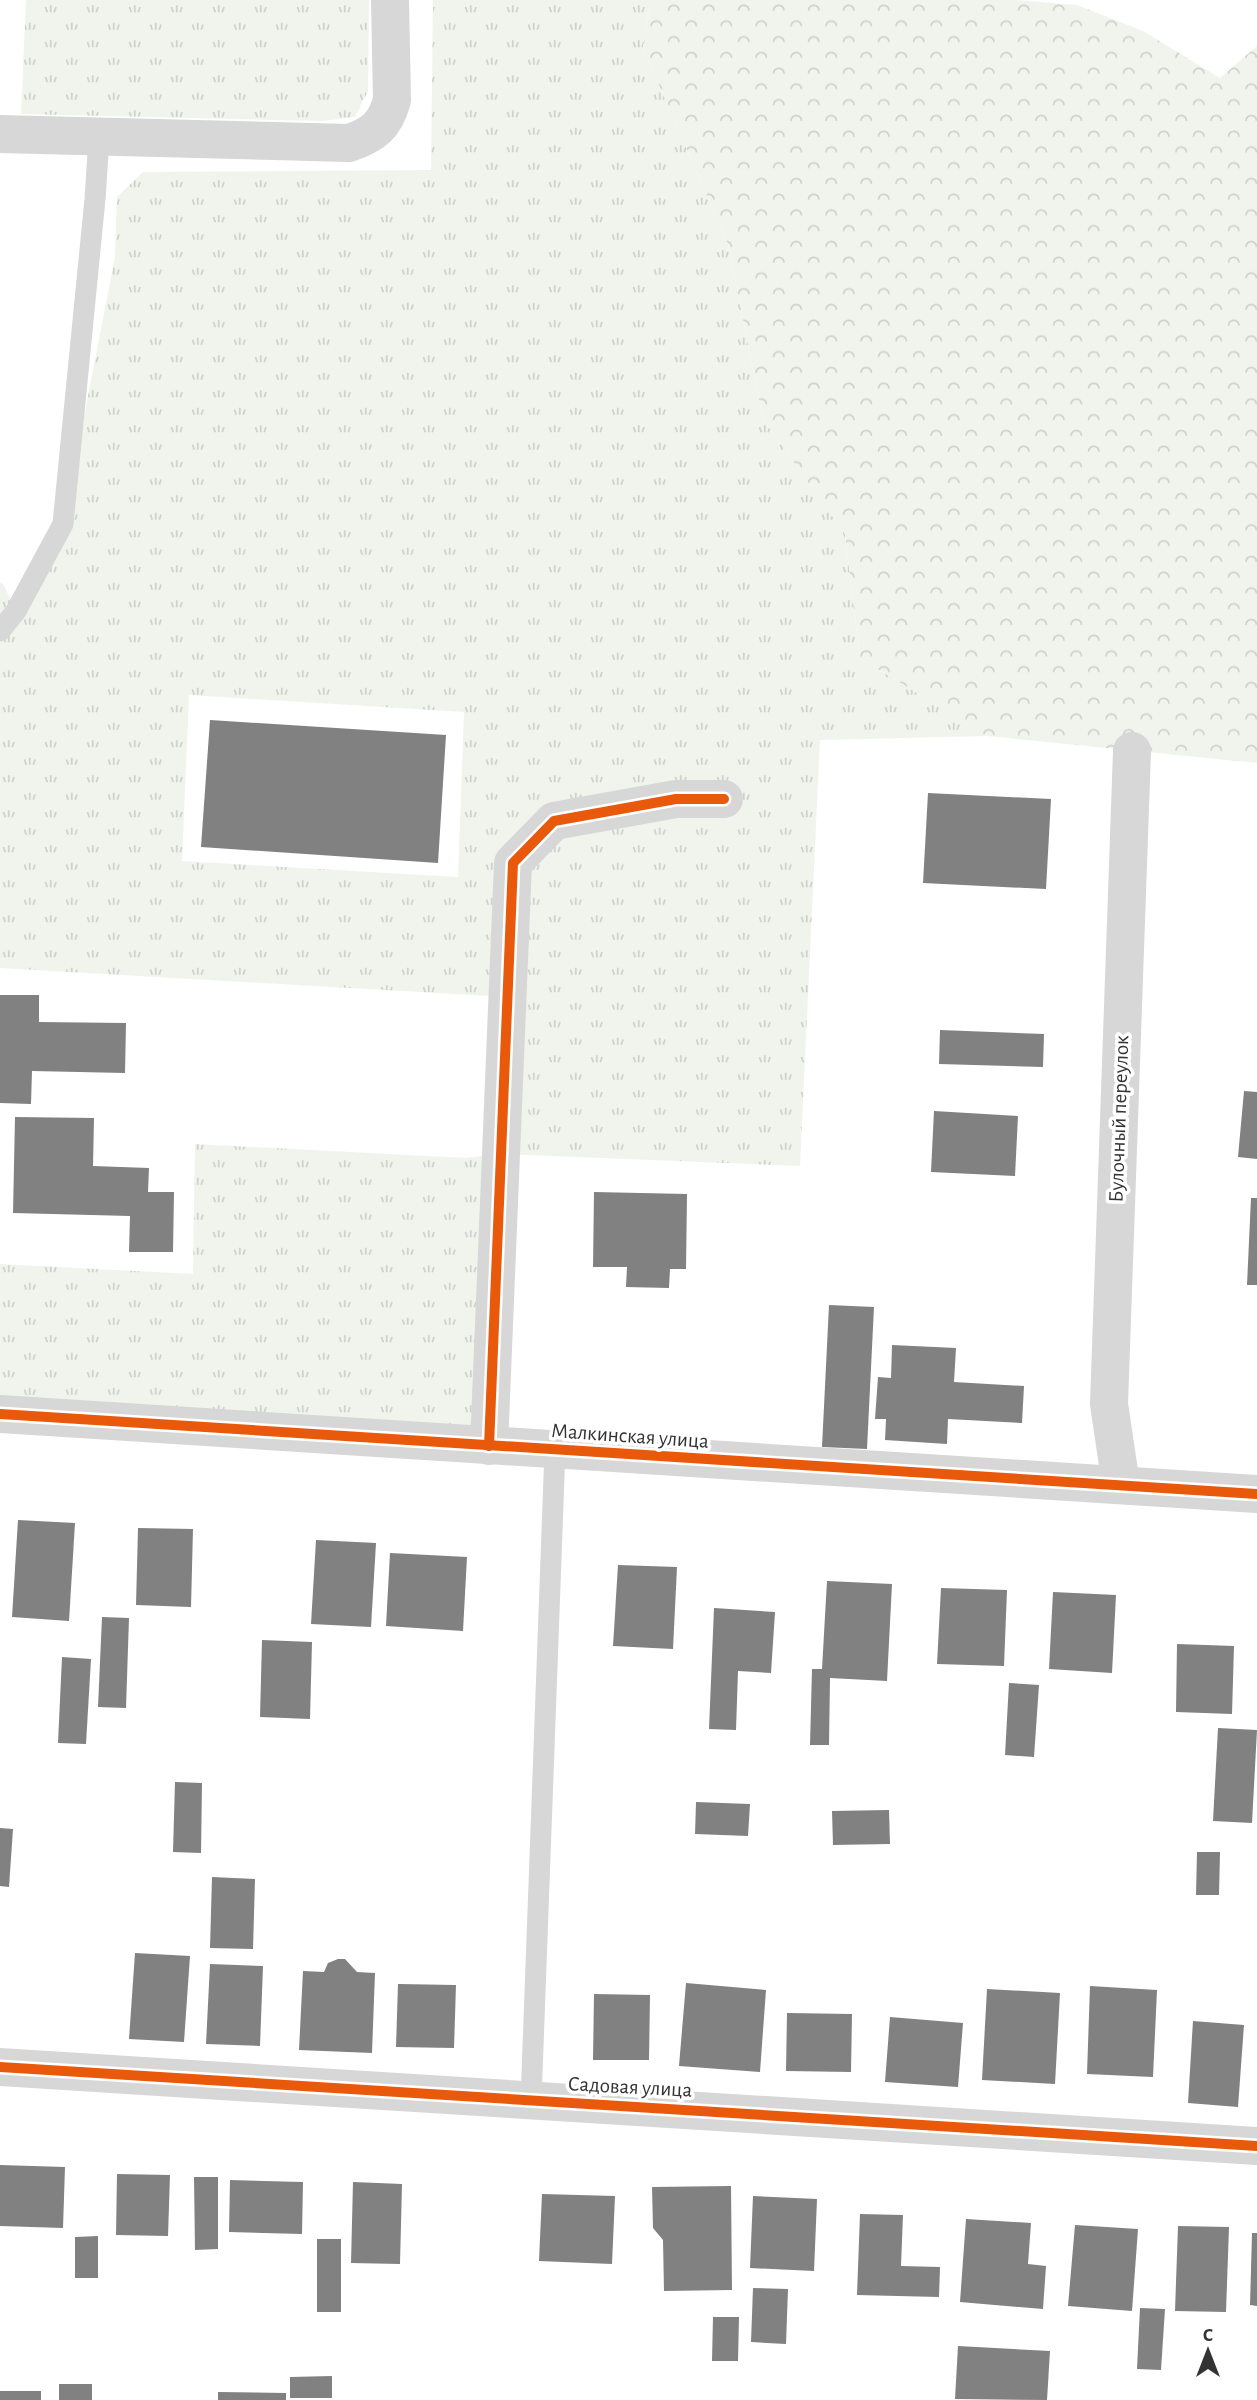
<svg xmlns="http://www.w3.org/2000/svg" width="1257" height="2400" font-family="'Alegreya Sans',sans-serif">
  <defs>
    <pattern id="grass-tufts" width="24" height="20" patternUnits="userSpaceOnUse" patternTransform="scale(1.75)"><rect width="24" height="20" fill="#f0f4ed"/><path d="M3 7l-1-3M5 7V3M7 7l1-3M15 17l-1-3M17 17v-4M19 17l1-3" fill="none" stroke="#ced2cc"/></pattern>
    <pattern id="forest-crowns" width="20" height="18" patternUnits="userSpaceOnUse" patternTransform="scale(1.75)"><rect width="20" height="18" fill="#f0f4ed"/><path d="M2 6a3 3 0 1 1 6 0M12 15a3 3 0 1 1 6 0" fill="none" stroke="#ced2cc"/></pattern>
  </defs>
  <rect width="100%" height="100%" fill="#fff"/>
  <g fill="url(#grass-tufts)" fill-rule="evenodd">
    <polygon points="26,0 369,0 368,91 355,117 323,121 21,114"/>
    <path d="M 433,0 L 651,0 L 643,48 L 728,244 L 763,419 L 845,534 L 860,658 L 987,736 L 820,740 L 800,1166 L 500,1154 L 489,1446 L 0,1414 L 0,1264 L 193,1274 L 195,1144 L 466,1158 L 500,1154 L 507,997 L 0,968 L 0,583 L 3,584 L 16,610 L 63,524 L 115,257 L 117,197 L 143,172 L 431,170 ZM 189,695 L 464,712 L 458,877 L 182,861 Z"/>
  </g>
  <polygon fill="url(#forest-crowns)" points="651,0 1016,0 1077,5 1143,31 1220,78 1257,46 1257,763 987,736 860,658 845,534 763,419 728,244 643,48"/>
  <g fill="#818181">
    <polygon points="210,720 446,735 438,863 201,847"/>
    <polygon points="928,793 1051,799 1046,889 923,883"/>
    <polygon points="0,995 39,995 39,1022 126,1023 125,1073 32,1071 31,1104 0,1103"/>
    <polygon points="940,1030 1044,1034 1043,1067 939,1064"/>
    <polygon points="1244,1091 1257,1092 1257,1159 1238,1157"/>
    <polygon points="934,1111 1018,1116 1015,1176 931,1172"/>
    <polygon points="15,1117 94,1118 93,1166 149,1168 148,1192 174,1192 173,1252 129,1252 130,1216 13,1213"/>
    <polygon points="594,1192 687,1194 686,1269 670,1269 669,1288 626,1287 627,1267 593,1267"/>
    <polygon points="1251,1198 1257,1198 1257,1285 1247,1285"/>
    <polygon points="829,1305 874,1307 867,1449 822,1447"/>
    <polygon points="892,1345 956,1348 954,1382 1024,1386 1022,1423 948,1419 947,1444 885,1440 886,1419 875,1419 878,1377 891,1378"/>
    <polygon points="18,1520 75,1523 69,1621 12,1617"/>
    <polygon points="138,1528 193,1529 191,1607 136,1605"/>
    <polygon points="316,1540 376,1543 371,1627 311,1624"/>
    <polygon points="390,1553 467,1557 463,1631 386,1626"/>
    <polygon points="618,1565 677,1567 673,1649 613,1646"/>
    <polygon points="827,1581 892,1584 887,1681 830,1678 829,1745 810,1745 812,1669 822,1669"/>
    <polygon points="941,1588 1007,1590 1004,1666 937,1664"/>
    <polygon points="1053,1592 1116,1595 1112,1673 1049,1669"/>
    <polygon points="714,1608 775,1612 771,1673 738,1671 736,1730 709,1729"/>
    <polygon points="102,1617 129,1618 126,1708 98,1707"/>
    <polygon points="262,1640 312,1642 310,1719 260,1717"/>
    <polygon points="1177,1644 1234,1646 1232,1714 1176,1712"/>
    <polygon points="62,1657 91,1659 86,1744 58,1743"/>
    <polygon points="1009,1683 1039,1685 1034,1757 1005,1755"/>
    <polygon points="1218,1728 1257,1730 1252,1823 1213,1821"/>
    <polygon points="175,1782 202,1783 201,1853 173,1852"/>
    <polygon points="696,1802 750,1804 748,1836 695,1834"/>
    <polygon points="889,1810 890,1844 833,1845 832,1811"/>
    <polygon points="0,1828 13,1829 9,1887 0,1886"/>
    <polygon points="1197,1852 1220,1852 1219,1895 1196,1895"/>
    <polygon points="212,1877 255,1879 253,1949 210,1948"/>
    <polygon points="135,1953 190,1956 184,2042 129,2039"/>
    <polygon points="338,1959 345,1959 357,1972 375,1973 372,2053 299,2050 303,1971 324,1972 328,1963"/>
    <polygon points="210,1964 263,1966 260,2046 206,2044"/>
    <polygon points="686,1983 766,1990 760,2072 679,2066"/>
    <polygon points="398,1984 456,1985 454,2048 396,2047"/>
    <polygon points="1090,1986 1157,1990 1153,2077 1087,2074"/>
    <polygon points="987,1989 1060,1993 1055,2084 982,2080"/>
    <polygon points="594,1994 650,1995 649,2060 593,2060"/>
    <polygon points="787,2013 852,2014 851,2072 786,2071"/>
    <polygon points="890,2017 963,2023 958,2087 885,2082"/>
    <polygon points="1193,2021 1244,2025 1238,2107 1188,2103"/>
    <polygon points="0,2165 65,2167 63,2228 0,2226"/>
    <polygon points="117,2174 170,2175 168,2236 116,2235"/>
    <polygon points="194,2177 218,2177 218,2249 195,2250"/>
    <polygon points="230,2180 303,2182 302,2234 229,2232"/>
    <polygon points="353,2182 402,2184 400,2264 351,2263"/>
    <polygon points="731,2186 732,2290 664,2291 663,2240 653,2228 652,2187"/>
    <polygon points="542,2194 615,2196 612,2264 539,2261"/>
    <polygon points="753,2196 817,2199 814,2271 750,2268"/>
    <polygon points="860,2214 903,2215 901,2266 940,2267 939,2297 857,2295"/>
    <polygon points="966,2219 1031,2223 1028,2264 1046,2266 1043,2309 960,2302"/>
    <polygon points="1075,2225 1138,2229 1132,2311 1068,2306"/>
    <polygon points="1178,2226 1229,2227 1226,2312 1175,2311"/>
    <polygon points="1252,2233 1257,2233 1257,2306 1250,2305"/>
    <polygon points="98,2236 98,2278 75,2278 75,2237"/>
    <rect x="317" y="2239" width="24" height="73"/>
    <polygon points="753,2288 788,2289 786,2344 751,2342"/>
    <polygon points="1140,2308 1165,2309 1161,2370 1137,2369"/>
    <polygon points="713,2317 739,2317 738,2361 712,2361"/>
    <polygon points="958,2346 1050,2351 1047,2400 955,2399"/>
    <polygon points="332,2376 332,2398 290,2398 290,2377"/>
    <rect x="59" y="2384" width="33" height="16"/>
    <rect x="0" y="2391" width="41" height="9"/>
    <polygon points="218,2392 286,2393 286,2400 218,2400"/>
  </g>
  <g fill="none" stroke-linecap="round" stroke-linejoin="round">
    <g stroke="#d7d7d7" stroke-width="21">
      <polyline points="0,631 16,611 63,524 95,199 99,138"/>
      <polyline points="531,2101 555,1450"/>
    </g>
    <g stroke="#d7d7d7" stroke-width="38">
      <path d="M 0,134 L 349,143 C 373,135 385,126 392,100 L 390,0"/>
      <polyline points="0,1414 1257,1494"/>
      <polyline points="489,1446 513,863 554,821 676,799 724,799"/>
      <polyline points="1121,1485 1109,1404 1132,751"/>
      <polyline points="0,2067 1257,2146"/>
    </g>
    <g stroke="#fff" stroke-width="15">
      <g id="cycleway">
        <polyline points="0,1414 1257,1494"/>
        <polyline points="489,1446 513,863 554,821 676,799 724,799"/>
        <polyline points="0,2067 1257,2146"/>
      </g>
    </g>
    <use href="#cycleway" stroke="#e8590c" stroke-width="10"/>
  </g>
  <g text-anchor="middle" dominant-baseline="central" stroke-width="7" stroke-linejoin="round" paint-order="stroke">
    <g font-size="21" fill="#333" stroke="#fff">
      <text transform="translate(1119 1119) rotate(-88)">Булочный переулок</text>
      <text transform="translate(630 1436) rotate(4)">Малкинская улица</text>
      <text transform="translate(630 2087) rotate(3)">Садовая улица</text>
    </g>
  </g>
  <g transform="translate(1208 2351)" stroke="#ffffff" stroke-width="5" paint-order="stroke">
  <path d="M0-5L12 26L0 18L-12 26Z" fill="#333333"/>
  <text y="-10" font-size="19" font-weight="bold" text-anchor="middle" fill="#333333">С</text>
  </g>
</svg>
